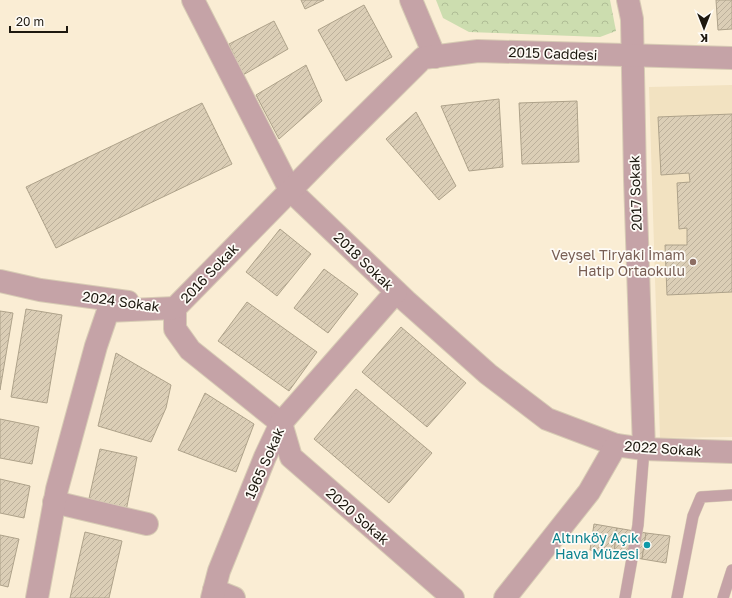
<svg xmlns="http://www.w3.org/2000/svg" width="732" height="598" font-family="'Golos Text',sans-serif">
  <defs>
    <pattern id="park-crowns" width="20" height="18" patternUnits="userSpaceOnUse"><rect width="20" height="18" fill="#ccddaf"/><path d="M2 6a3 3 0 1 1 6 0M12 15a3 3 0 1 1 6 0" fill="none" stroke="#afbd95"/></pattern>
    <pattern id="building-hatch" width="6" height="6" patternUnits="userSpaceOnUse"><rect width="6" height="6" fill="#dbceb6"/><path d="M-1 1l2-2M0 6l6-6M5 7l2-2" fill="none" stroke="#bcb09b"/></pattern>
  </defs>
  <rect width="100%" height="100%" fill="#faedd4"/>
  <polygon fill="#f2e2c1" points="732,85 732,437 660,438 649,87"/>
  <polygon fill="url(#park-crowns)" points="436,0 610,0 616,31 600,37 469,32 443,18"/>
  <g fill="url(#building-hatch)" stroke="#aea28a">
    <polygon points="301,0 324,0 305,9"/>
    <polygon points="716,0 732,0 732,29 718,30"/>
    <polygon points="364,5 392,57 346,81 318,30"/>
    <polygon points="274,21 288,49 243,75 229,44"/>
    <polygon points="306,65 322,101 279,139 256,95"/>
    <polygon points="499,99 503,167 469,171 441,106"/>
    <polygon points="577,101 579,162 522,164 519,103"/>
    <polygon points="202,103 232,164 56,248 26,187"/>
    <polygon points="416,112 456,186 439,200 386,139"/>
    <polygon points="732,114 732,292 667,295 665,245 687,245 687,228 679,229 677,183 690,182 689,173 661,175 658,117"/>
    <polygon points="280,229 311,254 277,296 246,272"/>
    <polygon points="324,269 358,294 328,333 294,308"/>
    <polygon points="247,302 317,352 289,391 218,341"/>
    <polygon points="26,309 62,315 47,403 11,397"/>
    <polygon points="0,311 13,313 0,390"/>
    <polygon points="401,327 466,383 427,427 362,372"/>
    <polygon points="116,353 171,385 166,408 151,442 98,426"/>
    <polygon points="356,389 432,453 389,503 314,439"/>
    <polygon points="205,393 254,424 236,472 178,450"/>
    <polygon points="0,419 39,427 32,464 0,458"/>
    <polygon points="100,449 137,457 126,511 88,503"/>
    <polygon points="0,479 30,486 24,518 0,513"/>
    <polygon points="594,524 617,528 614,553 590,550"/>
    <polygon points="617,528 646,533 642,559 614,553"/>
    <polygon points="85,532 122,541 109,598 70,598"/>
    <polygon points="646,533 670,536 666,563 642,559"/>
    <polygon points="0,535 19,539 8,587 0,585"/>
  </g>
  <g fill="none" stroke-linecap="round" stroke-linejoin="round">
    <g stroke="#d7cbb4" stroke-width="12">
      <g id="service">
        <polyline points="625,598 638,525 644,449"/>
        <polyline points="677,598 693,516 701,497 732,495"/>
        <polyline points="723,598 732,570"/>
      </g>
    </g>
    <g stroke="#d7cbb4" stroke-width="24">
      <g id="minor">
        <polyline points="193,0 290,190 406,301 488,374 547,419 616,445 644,449 732,452"/>
        <polyline points="411,0 435,57"/>
        <polyline points="628,0 632,19 635,179 644,449"/>
        <polyline points="0,281 40,290 128,302"/>
        <polyline points="175,308 175,329 190,350 281,423 291,457 453,598"/>
        <polyline points="54,502 147,524"/>
        <polyline points="214,590 234,598"/>
        <polyline points="37,598 57,489 96,346 108,311 175,308 328,152 423,58 478,51 732,58"/>
        <polyline points="212,598 219,571 265,457 281,423 396,292"/>
        <polyline points="505,598 589,492 616,445"/>
      </g>
    </g>
    <use href="#service" stroke="#c5a3a7" stroke-width="11"/>
    <use href="#minor" stroke="#c5a3a7" stroke-width="22"/>
  </g>
  <circle fill="#8d6e63" stroke="#fefbf6" stroke-width="1.5" cx="693" cy="262" r="4"/>
  <circle fill="#0f9aa8" stroke="#fefbf6" stroke-width="1.5" cx="647" cy="545" r="4"/>
  <g text-anchor="middle" dominant-baseline="central" stroke-width="3.5" stroke-linejoin="round" paint-order="stroke">
    <g font-size="14" fill="#1d180f" stroke="#fefbf6">
      <text transform="translate(553 53) rotate(2)">2015 Caddesi</text>
      <text transform="translate(635 193) rotate(-92)">2017 Sokak</text>
      <text transform="translate(364 261) rotate(44)">2018 Sokak</text>
      <text transform="translate(209 273) rotate(-46)">2016 Sokak</text>
      <text transform="translate(121 301) rotate(8)">2024 Sokak</text>
      <text transform="translate(663 448) rotate(4)">2022 Sokak</text>
      <text transform="translate(264 463) rotate(-66)">1965 Sokak</text>
      <text transform="translate(358 516) rotate(41)">2020 Sokak</text>
    </g>
    <g font-size="14" fill="#785e54" stroke="#fefbf6" text-anchor="end">
      <text x="685" y="254">Veysel Tiryaki İmam<tspan x="685" dy="16">Hatip Ortaokulu</tspan></text>
    </g>
    <g font-size="14" fill="#0d838f" stroke="#fefbf6" text-anchor="end">
      <text x="639" y="537">Altınköy Açık<tspan x="639" dy="16">Hava Müzesi</tspan></text>
    </g>
  </g>
  <g transform="translate(704 28) rotate(180)" stroke="#fefbf6" stroke-width="3" paint-order="stroke">
  <path d="M0-3L7 15L0 10L-7 15Z" fill="#1d180f"/>
  <text y="-6" font-size="11" font-weight="bold" text-anchor="middle" fill="#1d180f">K</text>
  </g>
  <path d="M10 26v6h57v-6" fill="none" stroke="#1d180f" stroke-width="2"/>
  <text x="16" y="26" font-size="12" fill="#1d180f" stroke="#fefbf6" stroke-width="3" paint-order="stroke">20 m</text>
</svg>
